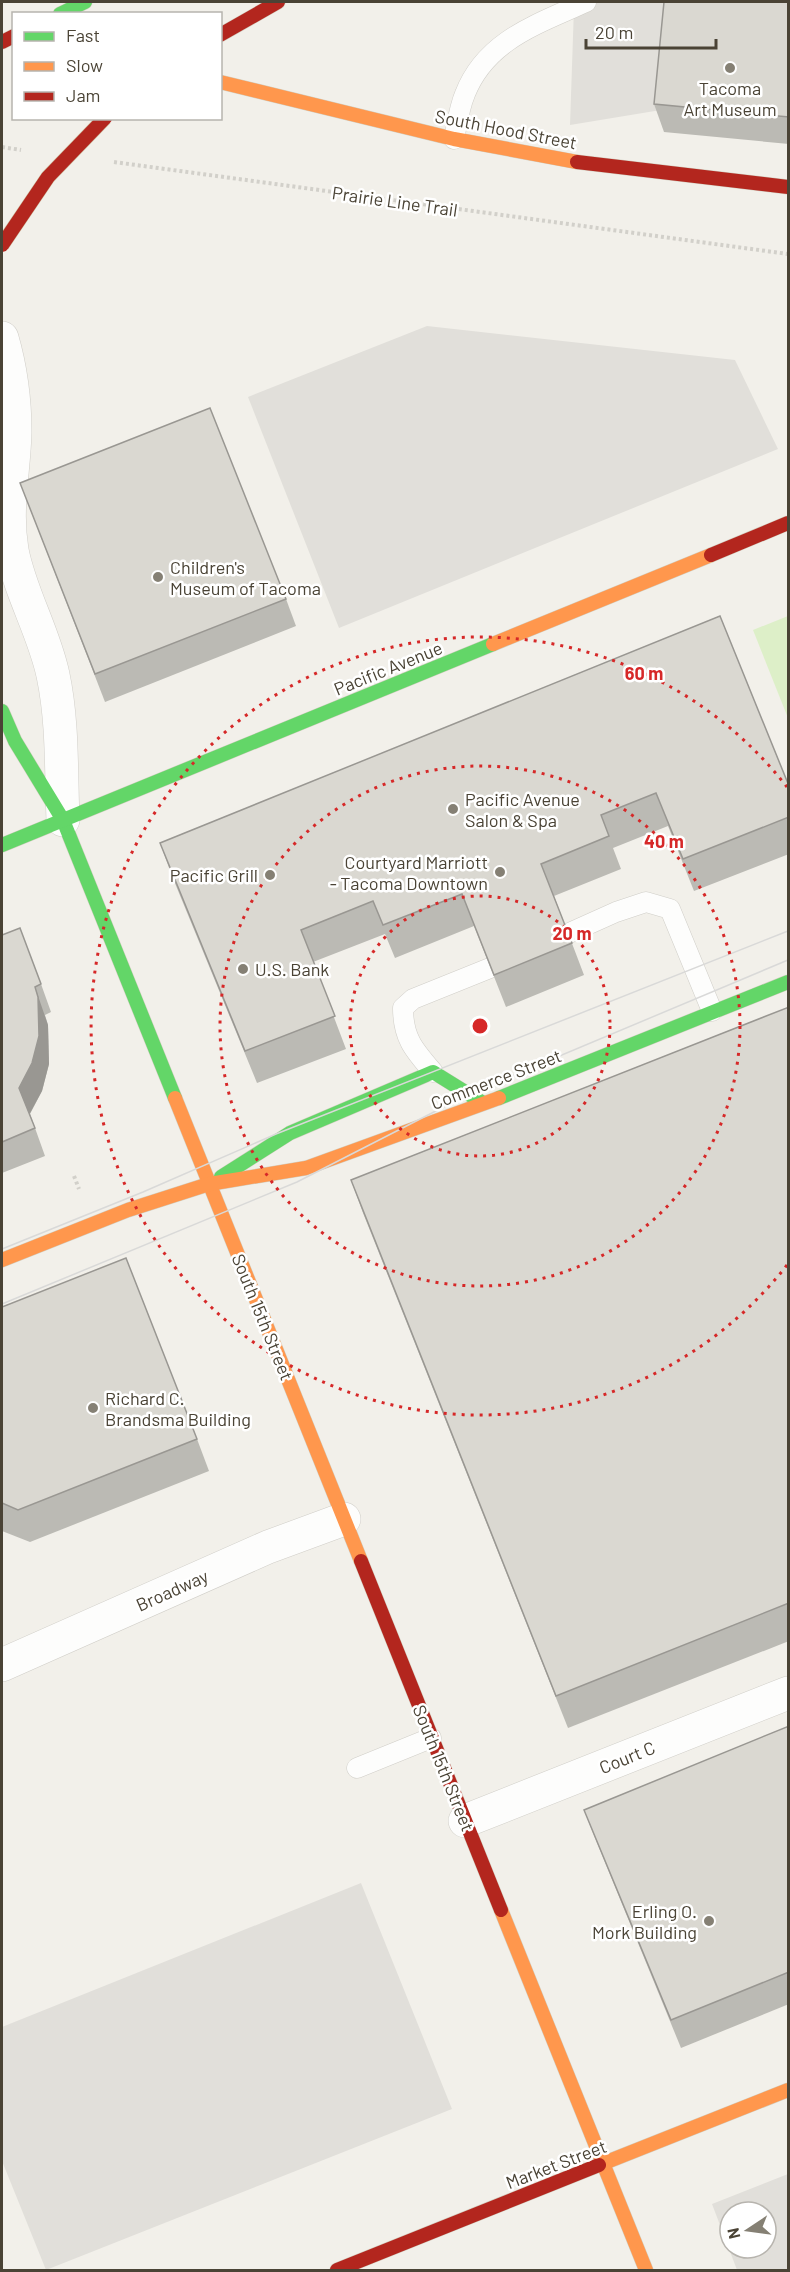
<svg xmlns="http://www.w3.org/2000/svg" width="790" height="2272" font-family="Barlow,sans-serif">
  <rect width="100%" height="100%" fill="#f2f0ea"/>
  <polygon fill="#ddefc8" points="788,616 788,718 753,630"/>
  <g fill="#e1dfda" fill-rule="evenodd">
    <polygon points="585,2 788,2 788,89 570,125 574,7"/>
    <polygon points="427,326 735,360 778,449 339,628 248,397"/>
    <polygon points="361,1883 452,2109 46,2270 2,2161 2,2027"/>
    <path d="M 788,2174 L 788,2270 L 737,2270 L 712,2204 ZM 730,2212 L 766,2212 L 766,2248 L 730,2248 Z"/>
  </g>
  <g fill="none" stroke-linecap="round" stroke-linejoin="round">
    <g stroke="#d0cec8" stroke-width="21">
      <g id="lane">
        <path d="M 454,139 C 457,125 459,108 465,94 C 486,40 538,24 586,2"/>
        <polyline points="567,934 616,912 646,902 670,909 712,1011"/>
        <path d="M 433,1072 C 414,1050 403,1038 403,1008 L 413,999 L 490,968"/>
        <polyline points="357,1768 431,1738"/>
      </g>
    </g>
    <g stroke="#d0cec8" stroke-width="34">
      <g id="street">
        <path d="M 2,338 C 11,369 15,399 15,432 C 14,472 5,509 12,550 C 20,593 44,632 53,675 C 63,722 61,772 63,820"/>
        <polyline points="2,1665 268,1547 344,1519"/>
        <polyline points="465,1821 788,1693"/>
      </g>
    </g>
    <g stroke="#d2cec0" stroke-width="15">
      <g id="fast">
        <polyline points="60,14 85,2"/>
        <polyline points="2,711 15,741 63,820"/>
        <polyline points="63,820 175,1098"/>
        <polyline points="2,845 493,644"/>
        <polyline points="499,1098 788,982"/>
        <polyline points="221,1177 290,1133 433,1072 483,1103"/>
      </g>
    </g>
    <g stroke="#d2cec0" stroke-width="15">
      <g id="slow">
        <polyline points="220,82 454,139 577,162"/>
        <polyline points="493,644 711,555"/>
        <polyline points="175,1098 361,1561"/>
        <polyline points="2,1260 128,1210 209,1184 306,1168 499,1098"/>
        <polyline points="501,1910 646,2270"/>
        <polyline points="599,2165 788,2090"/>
      </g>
    </g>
    <g stroke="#d2cec0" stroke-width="15">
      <g id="jam">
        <polyline points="220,35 278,2"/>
        <polyline points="2,42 14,36"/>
        <polyline points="577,162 788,187"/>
        <polyline points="711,555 788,523"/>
        <polyline points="361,1561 501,1910"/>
        <polyline points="337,2270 599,2165"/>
      </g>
    </g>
    <g stroke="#d2d0ca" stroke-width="4" stroke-dasharray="3 3" stroke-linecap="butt">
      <polyline points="2,147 21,150"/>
      <polyline points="114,162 788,254"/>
      <polyline points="74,1176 79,1189"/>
    </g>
    <use href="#lane" stroke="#fdfdfc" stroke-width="20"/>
    <use href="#street" stroke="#fdfdfc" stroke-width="33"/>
    <use href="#fast" stroke="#63d668" stroke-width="14"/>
    <use href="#slow" stroke="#ff974d" stroke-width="14"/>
    <use href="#jam" stroke="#b3261e" stroke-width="14"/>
    <g stroke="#d9d9d8" stroke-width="1.5">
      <polyline points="2,1249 143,1192 276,1134 788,931"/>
      <polyline points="2,1304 297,1182 469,1094 788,960"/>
    </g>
    <g stroke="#cdc0a3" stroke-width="15" stroke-linecap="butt">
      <polyline id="jam-bridge" points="2,245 48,177 105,118"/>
    </g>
    <use href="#jam-bridge" stroke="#b3261e" stroke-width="14"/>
  </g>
  <g fill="#bbbab4">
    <polygon points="789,2 789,144 664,132 654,104"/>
    <polygon points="20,483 286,599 296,626 105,702"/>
    <polygon points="720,616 789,786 789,854 694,891 668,826 613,848 621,869 554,896 584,975 506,1007 474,926 395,958 385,934 313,962 346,1049 257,1083 172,876 160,843"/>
    <polygon points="2,935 41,984 51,1012 45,1015 48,1025 49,1064 42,1091 30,1114 45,1156 2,1173"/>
    <polygon points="789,1007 789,1641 568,1728 363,1213 351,1180"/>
    <polygon points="2,1307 197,1439 209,1471 30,1542 2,1531"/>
    <polygon points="789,1726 789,2004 681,2048 595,1838 584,1810"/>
  </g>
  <polygon fill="#999792" points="35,987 48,1025 49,1064 42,1091 29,1115 19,1088"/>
  <g fill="#dad8d1" stroke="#999792" stroke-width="1.5">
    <polygon points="664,2 789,2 789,117 654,104"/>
    <polygon points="210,408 286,599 95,674 20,483"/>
    <polygon points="720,616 789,786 789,817 683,859 656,793 601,815 609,836 541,864 572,943 494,975 462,894 383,925 373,901 301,930 335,1016 245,1051 160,843"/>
    <polygon points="20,928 41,984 35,987 38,997 39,1036 32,1063 19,1088 35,1128 2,1142 2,935"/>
    <polygon points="789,1007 789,1603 556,1696 351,1180"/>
    <polygon points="126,1258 197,1439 18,1510 2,1503 2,1307"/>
    <polygon points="789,1726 789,1972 671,2020 584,1810"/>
  </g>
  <g fill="none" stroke="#d62828" stroke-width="3" stroke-dasharray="3 6">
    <circle cx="480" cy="1026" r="130"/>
    <circle cx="480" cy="1026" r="260"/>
    <path d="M787 1265A389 389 0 1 1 787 787"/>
  </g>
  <g fill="#858074" stroke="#fff" stroke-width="2">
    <circle cx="730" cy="68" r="6"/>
    <circle cx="158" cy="577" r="6"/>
    <circle cx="453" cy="809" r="6"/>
    <circle cx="500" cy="872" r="6"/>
    <circle cx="270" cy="875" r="6"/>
    <circle cx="243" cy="969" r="6"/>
    <circle cx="93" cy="1408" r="6"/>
    <circle cx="709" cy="1921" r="6"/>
  </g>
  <g text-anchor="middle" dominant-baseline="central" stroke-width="5" stroke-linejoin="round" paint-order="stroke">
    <g font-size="18" fill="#4a4335" stroke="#fff" text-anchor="start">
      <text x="730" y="88" text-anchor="middle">Tacoma<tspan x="730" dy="21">Art Museum</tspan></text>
      <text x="170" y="567">Children's<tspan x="170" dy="21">Museum of Tacoma</tspan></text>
      <text x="465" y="799">Pacific Avenue<tspan x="465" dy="21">Salon &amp; Spa</tspan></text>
      <text x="488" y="862" text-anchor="end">Courtyard Marriott<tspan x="488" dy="21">- Tacoma Downtown</tspan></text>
      <text x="258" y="875" text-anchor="end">Pacific Grill</text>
      <text x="255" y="969">U.S. Bank</text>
      <text x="105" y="1398">Richard C.<tspan x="105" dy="21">Brandsma Building</tspan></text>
      <text x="697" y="1911" text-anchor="end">Erling O.<tspan x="697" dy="21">Mork Building</tspan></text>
    </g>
    <g font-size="18" fill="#4a4335" stroke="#fff">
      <text transform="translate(506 129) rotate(11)">South Hood Street</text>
      <text transform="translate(395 201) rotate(8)">Prairie Line Trail</text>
      <text transform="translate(388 668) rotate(-22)">Pacific Avenue</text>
      <text transform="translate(496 1079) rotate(-21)">Commerce Street</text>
      <text transform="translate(263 1317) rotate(68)">South 15th Street</text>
      <text transform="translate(172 1590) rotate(-24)">Broadway</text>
      <text transform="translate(627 1757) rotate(-22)">Court C</text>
      <text transform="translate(444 1768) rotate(68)">South 15th Street</text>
      <text transform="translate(556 2164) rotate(-21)">Market Street</text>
    </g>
  </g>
  <circle cx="480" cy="1026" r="9" fill="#d62828" stroke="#fff" stroke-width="3"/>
  <g font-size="18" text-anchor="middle" font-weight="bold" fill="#d62828" stroke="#fff" stroke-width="5" stroke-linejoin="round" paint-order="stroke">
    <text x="644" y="680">60 m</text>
    <text x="664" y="848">40 m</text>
    <text x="572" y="940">20 m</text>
  </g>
  <rect width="790" height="2272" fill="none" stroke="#4a4335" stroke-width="6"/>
  <rect x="12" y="12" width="210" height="108" fill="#ffffff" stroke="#b7b4ae" stroke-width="1.5"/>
  <rect x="24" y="32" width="30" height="9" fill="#63d668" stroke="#b7b4ae" stroke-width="1.5"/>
  <text x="66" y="42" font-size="18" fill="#4a4335">Fast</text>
  <rect x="24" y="62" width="30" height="9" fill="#ff974d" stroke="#b7b4ae" stroke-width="1.5"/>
  <text x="66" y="72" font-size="18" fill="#4a4335">Slow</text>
  <rect x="24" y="92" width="30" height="9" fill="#b3261e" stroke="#b7b4ae" stroke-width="1.5"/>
  <text x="66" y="102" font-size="18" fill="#4a4335">Jam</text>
  <g transform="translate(748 2230) rotate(257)"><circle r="28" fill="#ffffff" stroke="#b7b4ae" stroke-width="1.5"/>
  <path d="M0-4.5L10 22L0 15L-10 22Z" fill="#858074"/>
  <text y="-9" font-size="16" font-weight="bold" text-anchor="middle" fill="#4a4335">N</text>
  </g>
  <path d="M586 39v9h130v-9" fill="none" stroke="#4a4335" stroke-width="3"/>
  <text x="595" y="39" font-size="18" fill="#4a4335" stroke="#ffffff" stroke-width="4.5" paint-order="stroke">20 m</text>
</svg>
